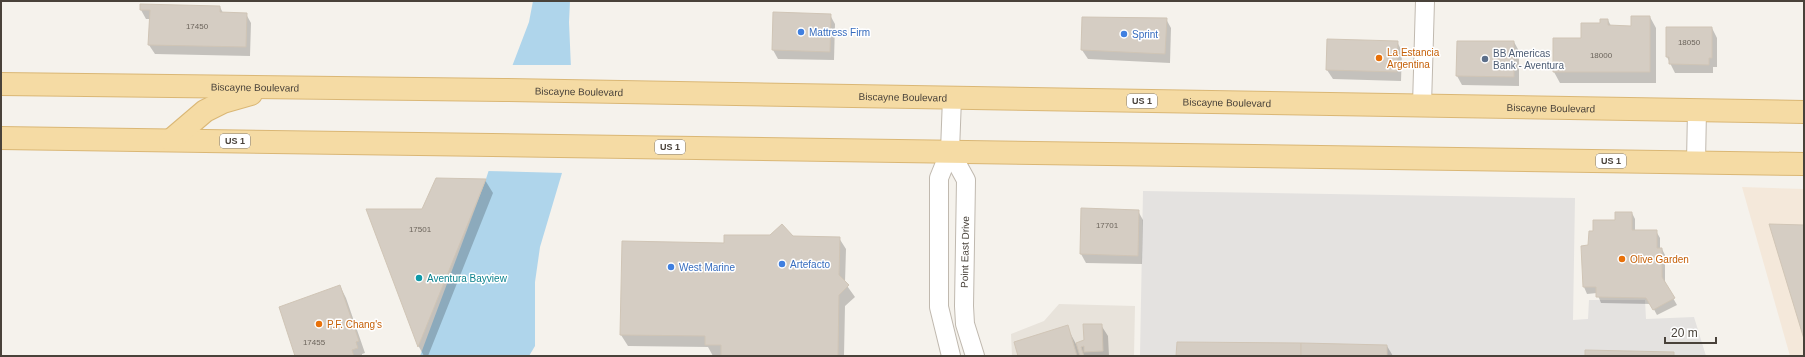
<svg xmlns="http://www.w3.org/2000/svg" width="1805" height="357" font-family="Arial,sans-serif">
  <rect width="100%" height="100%" fill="#f5f2ec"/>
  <polygon fill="#e8e3db" points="1059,304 1135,306 1134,356 1012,356 1011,334 1044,321"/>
  <polygon fill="#f4e8da" points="1742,187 1804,189 1804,356 1790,356"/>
  <polygon fill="#e4e2e0" points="1143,191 1575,198 1573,320 1588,319 1589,300 1645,300 1646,319 1694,317 1706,356 1674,356 1674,352 1585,350 1585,356 1387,356 1387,345 1177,342 1176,356 1140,356"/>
  <polygon fill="#afd5eb" points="533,1 570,1 569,22 572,92 570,146 540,247 535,282 535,346 529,356 420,356 485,182 497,145 503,90 529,22"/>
  <polygon fill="#f5f2ec" points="511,65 573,65 574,92 572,146 564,173 487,171 495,145 501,90"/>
  <g fill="#0003">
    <polygon points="220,7 223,13 246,14 251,23 250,56 155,54 149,45 150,19 146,19 141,10"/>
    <polygon points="774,13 830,15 835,24 834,60 778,59 773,50"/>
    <polygon points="1650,17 1656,28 1656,83 1560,83 1554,72 1582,39 1601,24 1608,20 1611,26 1632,27"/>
    <polygon points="1083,18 1166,19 1171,28 1170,63 1088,59 1082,50"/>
    <polygon points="1667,28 1712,28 1717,38 1717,67 1713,67 1713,73 1675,73 1667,57"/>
    <polygon points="1328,40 1397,42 1402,51 1401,81 1333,79 1327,70"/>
    <polygon points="1514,42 1519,51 1519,86 1462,85 1457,76"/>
    <polygon points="485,180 493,193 428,356 424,356 419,347 367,210 423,210"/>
    <polygon points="1138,211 1143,220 1142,264 1086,263 1081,254"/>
    <polygon points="1632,213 1635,219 1635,231 1656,231 1660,238 1660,249 1662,249 1665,255 1665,284 1677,305 1657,315 1651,304 1601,303 1597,293 1587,294 1584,287 1582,247 1589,246 1594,232"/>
    <polygon points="793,237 839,238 846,249 845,283 855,297 845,306 844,356 713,356 708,347 628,346 621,335 725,244"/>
    <polygon points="340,286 346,298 365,353 362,354 362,356 296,356"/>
    <polygon points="1101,325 1108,336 1109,356 1019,356 1067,327 1076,344 1085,341"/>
    <polygon points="1387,346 1393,356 1177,356"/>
  </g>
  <g fill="#d5cdc3" stroke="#d0c5b6">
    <polygon points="140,4 220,6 220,12 247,13 246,47 148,45 150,10 140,10"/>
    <polygon points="773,12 831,14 830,52 772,50"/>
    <polygon points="1631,16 1650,16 1650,72 1553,72 1553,38 1581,38 1581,23 1600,23 1600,19 1608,19 1608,25 1631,26"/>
    <polygon points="1082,17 1167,18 1165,54 1081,50"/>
    <polygon points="1666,27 1712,27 1712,58 1709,58 1709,65 1669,64 1669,57 1666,57"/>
    <polygon points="1327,39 1398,41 1397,72 1326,70"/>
    <polygon points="1457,41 1514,41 1514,77 1456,76"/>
    <polygon points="436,178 486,179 418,347 366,209 422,209"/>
    <polygon points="1081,208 1139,210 1138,256 1080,254"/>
    <polygon points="1615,212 1632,212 1632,230 1657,230 1657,248 1662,248 1662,277 1675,298 1653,310 1646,298 1596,297 1596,287 1583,287 1581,246 1588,245 1589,231 1593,231 1593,220 1615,220"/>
    <polygon points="782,224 793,236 840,237 839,275 849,285 839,295 838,356 721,356 721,345 705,345 705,336 620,335 622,241 724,243 724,235 770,235"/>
    <polygon points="1769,224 1804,225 1804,339"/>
    <polygon points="340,285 359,341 356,342 358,348 352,350 354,356 295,356 279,307"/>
    <polygon points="1083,324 1102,324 1103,351 1084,352 1084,346 1081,347 1084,356 1080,356 1076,343 1084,340"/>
    <polygon points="1068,325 1077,356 1018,356 1014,342"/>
    <polygon points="1177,342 1301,343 1301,356 1176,356"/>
    <polygon points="1301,343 1387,345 1387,356 1301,356"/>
    <polygon points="1585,350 1674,352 1674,356 1585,356"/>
  </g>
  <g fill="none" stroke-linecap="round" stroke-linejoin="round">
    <g stroke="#c0b9af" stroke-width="20">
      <g id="street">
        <polyline points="1422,105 1425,1"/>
        <polyline points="950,151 966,180 964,306 965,324 975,356"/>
        <polyline points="1696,162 1697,110"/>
        <polyline points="951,356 939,307 939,178 950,151 952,98"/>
      </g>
    </g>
    <g stroke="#dab775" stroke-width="24">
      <g id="primary">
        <path id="s1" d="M 1,84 L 503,90 L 1804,112"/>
        <polyline points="1,138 1804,164"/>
        <polyline points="171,140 205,111 223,102 251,94"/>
      </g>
    </g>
    <use href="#street" stroke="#fff" stroke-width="18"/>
    <use href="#primary" stroke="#f5dba4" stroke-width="22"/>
  </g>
  <g fill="#3f7fe0" stroke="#fff" stroke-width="1.5">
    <circle cx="801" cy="32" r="4"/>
    <circle cx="1124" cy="34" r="4"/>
    <circle cx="782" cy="264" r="4"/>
    <circle cx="671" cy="267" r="4"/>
  </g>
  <g fill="#e8710a" stroke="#fff" stroke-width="1.5">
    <circle cx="1379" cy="58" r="4"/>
    <circle cx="1622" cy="259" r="4"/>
    <circle cx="319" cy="324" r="4"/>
  </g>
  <circle fill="#5c6f8a" stroke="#fff" stroke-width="1.5" cx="1485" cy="59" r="4"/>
  <circle fill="#0f9aa8" stroke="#fff" stroke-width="1.5" cx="419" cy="278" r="4"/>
  <g text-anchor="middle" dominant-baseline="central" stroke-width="3" stroke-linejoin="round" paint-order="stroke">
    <g font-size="8" fill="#6c655c">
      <text x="197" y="26">17450</text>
      <text x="1689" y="42">18050</text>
      <text x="1601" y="55">18000</text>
      <text x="1107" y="225">17701</text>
      <text x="420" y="229">17501</text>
      <text x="314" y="342">17455</text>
    </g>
    <g fill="#fff" stroke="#807b75" stroke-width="1">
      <rect x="1127" y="94" width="30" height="14" rx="3"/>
      <rect x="220" y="134" width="30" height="14" rx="3"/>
      <rect x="655" y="140" width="30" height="14" rx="3"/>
      <rect x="1596" y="154" width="30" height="14" rx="3"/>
    </g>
    <g font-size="9" font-weight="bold" fill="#49423a">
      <text x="1142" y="101">US 1</text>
      <text x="235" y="141">US 1</text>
      <text x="670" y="147">US 1</text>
      <text x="1611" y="161">US 1</text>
    </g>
    <g font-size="10" fill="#366cbe" stroke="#fff" text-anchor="start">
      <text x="809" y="32">Mattress Firm</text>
      <text x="1132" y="34">Sprint</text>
      <text x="790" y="264">Artefacto</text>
      <text x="679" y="267">West Marine</text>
    </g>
    <g font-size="10" fill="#c56008" stroke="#fff" text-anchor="start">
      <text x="1387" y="52">La Estancia<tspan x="1387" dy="12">Argentina</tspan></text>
      <text x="1630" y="259">Olive Garden</text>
      <text x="327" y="324">P.F. Chang's</text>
    </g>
    <g font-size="10" fill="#4e5e75" stroke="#fff" text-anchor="start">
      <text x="1493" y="53">BB Americas<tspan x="1493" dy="12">Bank - Aventura</tspan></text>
    </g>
    <g font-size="10" fill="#49423a" stroke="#fff">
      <text stroke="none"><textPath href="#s1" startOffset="254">Biscayne Boulevard</textPath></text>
      <text stroke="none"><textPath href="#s1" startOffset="578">Biscayne Boulevard</textPath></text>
      <text stroke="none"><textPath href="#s1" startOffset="902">Biscayne Boulevard</textPath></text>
      <text stroke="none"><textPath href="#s1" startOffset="1226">Biscayne Boulevard</textPath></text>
      <text stroke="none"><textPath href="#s1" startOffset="1550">Biscayne Boulevard</textPath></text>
      <text transform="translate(965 252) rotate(-89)">Point East Drive</text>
    </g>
    <g font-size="10" fill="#0d838f" stroke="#fff" text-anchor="start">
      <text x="427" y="278">Aventura Bayview</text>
    </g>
  </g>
  <rect width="1805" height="357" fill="none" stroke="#49423a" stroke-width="4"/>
  <path d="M1665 337v6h51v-6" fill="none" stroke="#49423a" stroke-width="2"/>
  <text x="1671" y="337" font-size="12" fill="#49423a" stroke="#ffffff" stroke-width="3" paint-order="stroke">20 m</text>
</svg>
